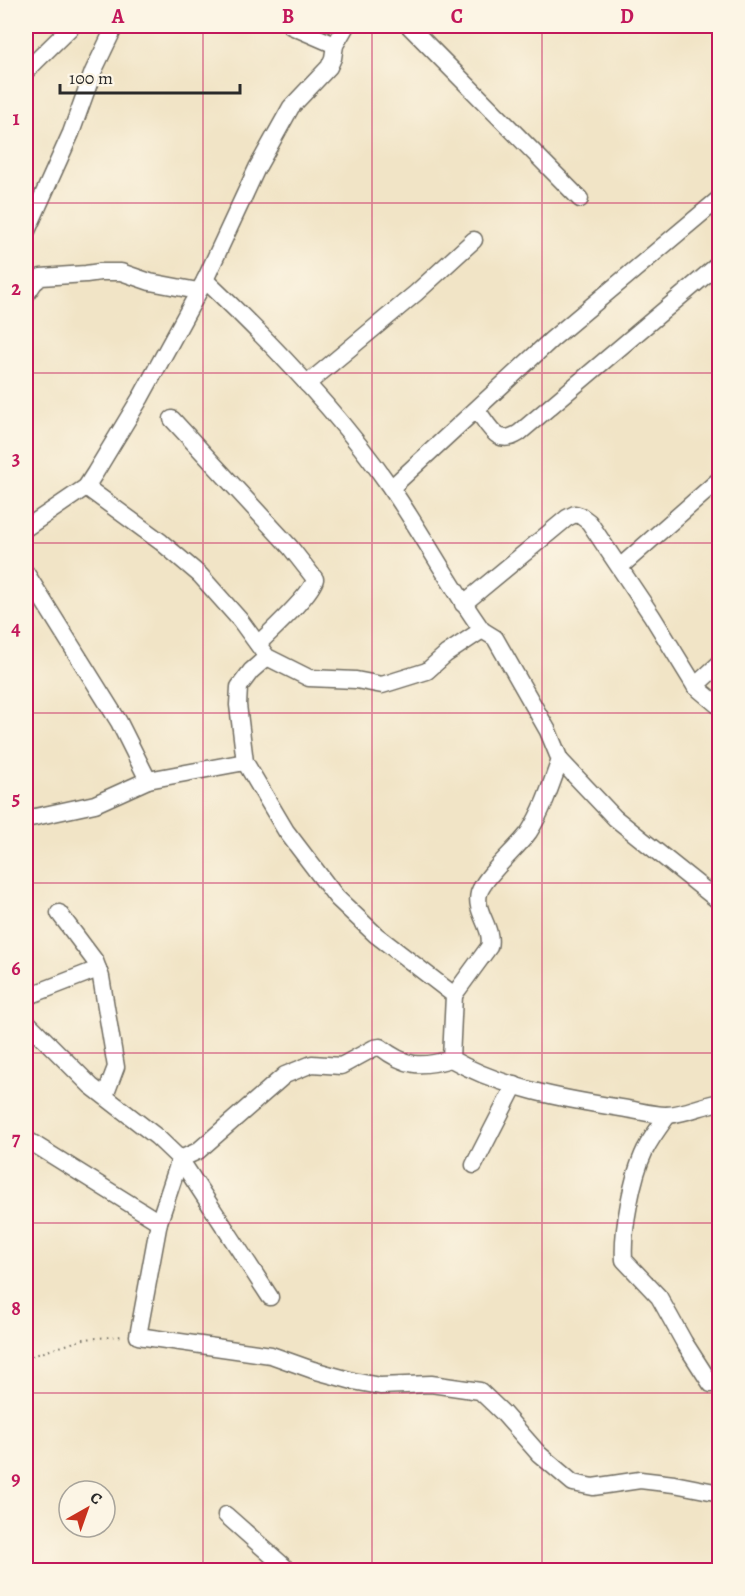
<svg xmlns="http://www.w3.org/2000/svg" width="745" height="1596" font-family="Alegreya,serif">
  <rect width="100%" height="100%" fill="#fcf5e5"/>
  <filter id="ink" filterUnits="userSpaceOnUse"><feTurbulence type="fractalNoise" baseFrequency=".0167" numOctaves="2"/><feDisplacementMap in="SourceGraphic" scale="12" xChannelSelector="R" yChannelSelector="G"/><feConvolveMatrix kernelMatrix="1 2 1 2 8 2 1 2 1" color-interpolation-filters="sRGB"/></filter>
  <filter id="wash" filterUnits="userSpaceOnUse"><feTurbulence type="fractalNoise" baseFrequency=".008" numOctaves="4" result="noise"/><feDisplacementMap in="SourceGraphic" scale="24" xChannelSelector="R" yChannelSelector="G"/><feGaussianBlur stdDeviation="1.35" result="paint"/><feColorMatrix in="noise" values="0 0 0 0 0 0 0 0 0 0 0 0 0 0 0 0 0 1.4 0 .05"/><feComposite in="paint" operator="in"/></filter>
  <g filter="url(#wash)">
    <rect width="100%" height="100%" fill="#f1e4c6"/>
  </g>
  <g filter="url(#ink)">
    <g fill="none" stroke-linecap="round" stroke-linejoin="round">
      <g stroke="#706c61" stroke-width="19">
        <g id="minor">
          <polyline points="291,26 335,45"/>
          <polyline points="409,26 580,199"/>
          <polyline points="26,71 72,26"/>
          <polyline points="26,233 71,133 93,72 115,26"/>
          <path d="M 205,280 C 272,343 338,412 391,488 C 423,534 449,584 482,630"/>
          <polyline points="26,295 34,283 41,277 86,274 100,272 121,272 150,282 198,291"/>
          <polyline points="307,384 416,293 474,240"/>
          <path d="M 477,410 C 490,427 497,447 519,433 L 720,263"/>
          <path d="M 172,419 L 290,547 L 315,579 C 312,594 270,632 258,644"/>
          <polyline points="86,487 161,542 200,575 240,620 267,657 309,678 356,680 382,685 427,671 446,654 482,630 495,638 548,731 560,760 615,818 720,902"/>
          <polyline points="391,488 551,340 720,198"/>
          <polyline points="26,528 86,487 95,473 141,397 205,280 257,168 291,107 329,67 333,58 335,45 346,26"/>
          <polyline points="620,567 720,479"/>
          <polyline points="26,573 119,722 148,780 245,762"/>
          <polyline points="463,604 567,518 575,514 581,516 589,522 652,616 695,686 720,707"/>
          <path d="M 267,657 L 251,671 L 239,687 L 238,705 L 245,762 L 286,831 L 337,898 L 376,935 L 454,995 L 451,1059 C 502,1088 563,1099 621,1108 C 636,1110 652,1115 666,1115 C 682,1115 703,1105 720,1102"/>
          <polyline points="695,686 720,663"/>
          <polyline points="26,819 95,804 148,780"/>
          <polyline points="59,913 95,961 101,977 116,1067 105,1096"/>
          <path d="M 454,995 L 489,947 C 494,928 474,912 479,893 C 485,875 517,849 529,832 C 543,810 551,785 560,760"/>
          <polyline points="26,997 98,969"/>
          <polyline points="26,1021 91,1086 157,1137 180,1159 270,1297"/>
          <path d="M 451,1059 C 420,1068 406,1067 380,1047 L 374,1048 L 341,1066 L 312,1064 L 285,1075 L 198,1151 L 180,1159 L 159,1222 L 138,1336 L 271,1355 L 313,1370 L 353,1381 L 380,1386 L 431,1384 L 480,1391 L 503,1413 L 539,1454 L 573,1483 L 593,1487 L 640,1480 L 674,1484 L 720,1493"/>
          <path d="M 668,1115 C 660,1126 651,1138 645,1150 C 632,1177 622,1231 624,1260 L 659,1297 L 684,1342 L 711,1384"/>
          <polyline points="26,1139 159,1222"/>
          <polyline points="474,1165 515,1085"/>
          <polyline points="226,1515 288,1570"/>
        </g>
      </g>
      <polyline stroke="#706c61" stroke-width="2" stroke-dasharray="1.5 4.5" stroke-linecap="butt" points="26,1358 84,1339 123,1336"/>
      <use href="#minor" stroke="#fff" stroke-width="16"/>
    </g>
  </g>
  <path fill="none" stroke="#c2185b" stroke-width="1.5" stroke-opacity="0.55" d="M 203,26 L 203,1570M 372,26 L 372,1570M 542,26 L 542,1570M 26,203 L 720,203M 26,373 L 720,373M 26,543 L 720,543M 26,713 L 720,713M 26,883 L 720,883M 26,1053 L 720,1053M 26,1223 L 720,1223M 26,1393 L 720,1393"/>
  <rect width="745" height="1596" fill="none" stroke="#fcf5e5" stroke-width="66"/>
  <g transform="translate(87 1509) rotate(40)"><circle r="28" fill="#fcf5e5" stroke="#a8a49b" stroke-width="1.5"/>
  <path d="M0-4.5L10 22L0 15L-10 22Z" fill="#c8321e"/>
  <text y="-9" font-size="16" font-weight="bold" text-anchor="middle" fill="#2b2b2b">С</text>
  </g>
  <path d="M60 84v9h180v-9" fill="none" stroke="#2b2b2b" stroke-width="3"/>
  <text x="69" y="84" font-size="18" fill="#2b2b2b" stroke="#fcf5e5" stroke-width="4.5" paint-order="stroke">100 m</text>
  <rect x="33" y="33" width="679" height="1530" fill="none" stroke="#c2185b" stroke-width="2"/>
  <g font-size="20" text-anchor="middle" font-weight="bold" fill="#c2185b">
    <text x="118" y="23">A</text>
    <text x="288" y="23">B</text>
    <text x="457" y="23">C</text>
    <text x="627" y="23">D</text>
    <text x="16" y="125">1</text>
    <text x="16" y="295">2</text>
    <text x="16" y="465">3</text>
    <text x="16" y="635">4</text>
    <text x="16" y="805">5</text>
    <text x="16" y="975">6</text>
    <text x="16" y="1145">7</text>
    <text x="16" y="1315">8</text>
    <text x="16" y="1485">9</text>
  </g>
</svg>
